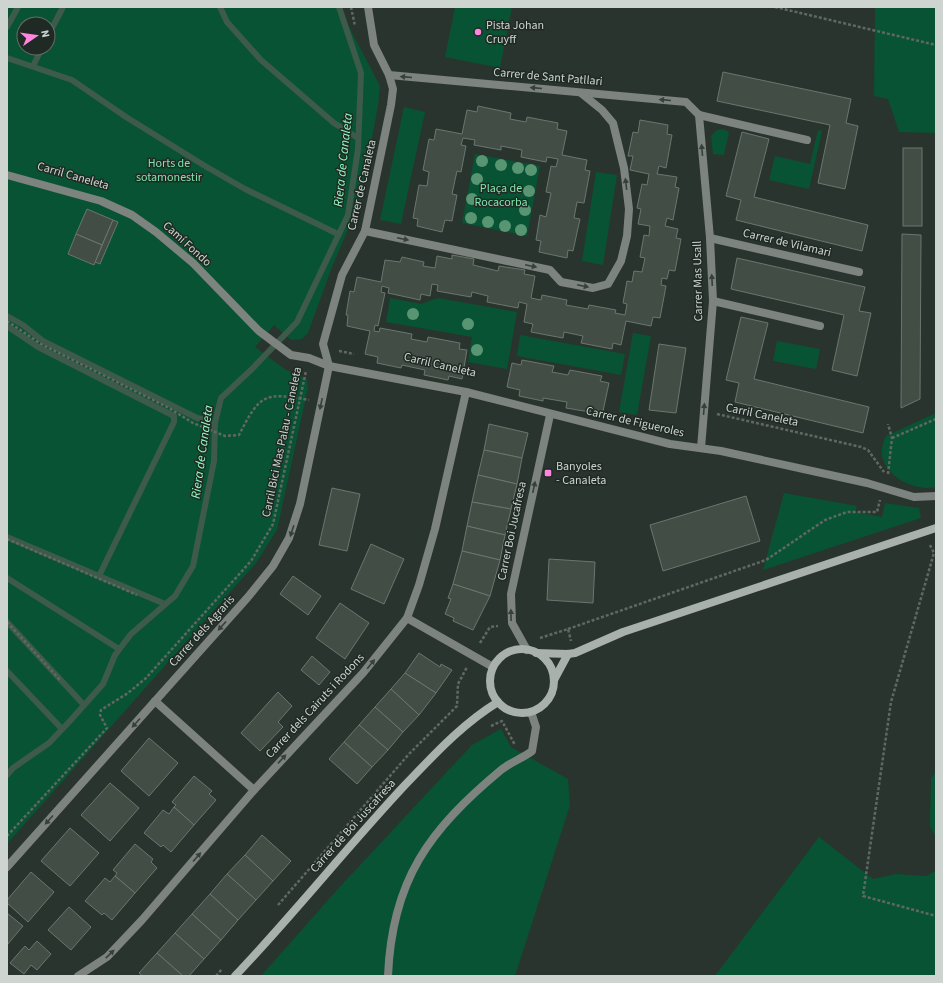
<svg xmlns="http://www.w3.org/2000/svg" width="943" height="983" font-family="'Source Sans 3',sans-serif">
  <rect width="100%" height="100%" fill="#2a342e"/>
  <g fill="#085333" fill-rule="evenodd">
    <path d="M 7,7 L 342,7 L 345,19 L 380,86 L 378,106 L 360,201 L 332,267 L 308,333 L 302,339 L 291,340 L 274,325 L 255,347 L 286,370 L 307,379 L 308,388 L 277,530 L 256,563 L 7,844 ZM 24,24 L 48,24 L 48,48 L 24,48 Z"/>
    <polygon points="455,7 512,7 500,68 445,57"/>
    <polygon points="875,7 936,7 936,133 899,132 888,99 874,96"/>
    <polygon points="404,107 425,112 401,224 380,220"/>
    <polygon points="723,129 729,132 724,155 713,154 711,136 717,130"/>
    <polygon points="818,130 822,131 809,189 769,180 775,156 810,164"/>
    <polygon points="475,154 540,166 527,236 462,223"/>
    <polygon points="596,172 617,175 603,265 582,261"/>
    <polygon points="390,298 421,304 438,298 517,312 507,369 468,362 472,337 386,322"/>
    <polygon points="633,333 651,336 637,415 619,412"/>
    <polygon points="520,335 625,354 621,375 517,356"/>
    <polygon points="777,341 820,349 816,369 773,361"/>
    <path d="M 936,413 L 936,487 C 916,492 884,477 882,454 C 881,448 884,441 886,436 Z"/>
    <polygon points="784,493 857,506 855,512 882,517 885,503 919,508 921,518 763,570"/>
    <polygon points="501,729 511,747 568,779 570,805 515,976 261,976 336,891 472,745"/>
    <polygon points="936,771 936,838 930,826 931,779"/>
    <polygon points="819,837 873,879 896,874 926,876 936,871 936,976 715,976"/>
  </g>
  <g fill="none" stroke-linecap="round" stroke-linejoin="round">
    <g stroke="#3e5a4b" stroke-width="6">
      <polyline points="220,7 227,22 261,60 334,123 358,138"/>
      <polyline points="7,27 18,7"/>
      <polyline points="48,36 63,7"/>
      <polyline points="7,58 72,80 126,117 205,166 245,189 338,234"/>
      <polyline points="33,66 42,48"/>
      <polyline points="7,316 23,325 43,341 197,418 215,423"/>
      <polyline points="7,326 38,347 174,416 174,422 99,576"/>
      <polyline points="7,537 165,604"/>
      <polyline points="7,578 119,649"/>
      <polyline points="7,622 84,705"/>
      <polyline points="7,671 62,729"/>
      <polyline points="7,775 13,768 49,743 69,722 103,684 115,655 131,634 175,596 193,566 214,461 215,423 221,398 252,369 297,322 348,215 358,149 361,73 339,7"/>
    </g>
  </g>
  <g fill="#424d46" stroke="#6a766e">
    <polygon points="723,72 851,99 846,123 858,126 845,189 818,183 830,125 717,101"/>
    <polygon points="478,106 511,113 510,119 526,122 527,117 558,123 557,129 567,131 562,155 587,160 585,170 590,171 584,203 577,202 574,218 580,219 573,251 568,250 567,258 539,252 541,241 536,240 540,215 546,217 551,193 546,192 551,166 556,167 558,159 547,157 546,162 521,157 522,150 501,146 501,150 474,145 475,140 463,138 461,145 466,146 461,172 457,171 452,194 457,195 452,221 445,220 442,232 417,226 418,219 413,218 419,185 427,186 429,172 423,170 429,139 434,140 436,129 462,134 467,110 477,112"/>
    <polygon points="640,120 668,125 667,134 672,135 666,168 659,166 657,174 677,177 675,187 679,188 673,220 667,218 665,226 678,229 676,238 681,239 675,271 669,270 667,279 662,278 661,285 666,286 660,318 653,317 651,326 626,321 621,345 613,343 612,349 581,343 583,336 564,332 563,338 531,332 533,324 524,322 527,304 519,302 518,308 487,302 488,296 472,292 471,297 437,291 438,285 432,284 430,296 421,294 420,300 388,293 389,288 382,286 381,292 385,293 378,326 375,325 374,331 379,332 380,328 412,334 411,339 427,342 428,337 460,343 459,349 467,350 462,379 449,376 448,380 424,375 425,370 402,365 401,368 377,363 378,357 365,354 370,331 347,326 348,315 346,315 350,291 354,292 357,277 381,282 385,260 400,262 402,257 424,262 423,266 435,268 437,256 452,259 452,255 474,259 473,265 498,271 499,266 525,270 524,274 535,276 531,298 541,300 542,295 567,300 566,305 588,309 589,305 616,310 615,313 625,315 627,304 623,303 627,281 632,282 634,271 642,272 645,258 640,257 644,235 649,236 650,226 638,224 641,209 637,208 642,184 647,185 649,174 630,170 633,156 628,156 633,132 638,133"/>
    <polygon points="742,132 769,139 754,197 868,225 862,251 736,220 741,200 726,196"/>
    <rect x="903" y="148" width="19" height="78"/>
    <polygon points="87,209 113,220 102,245 76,234"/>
    <polygon points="113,220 118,222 100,264 95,262"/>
    <polygon points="76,234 102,245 94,265 68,254"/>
    <polygon points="902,234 921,235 920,399 901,408"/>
    <polygon points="737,258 865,287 859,311 871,313 857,376 832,370 844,315 731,289"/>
    <polygon points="741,317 768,323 754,379 869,407 863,433 735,402 739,383 726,380"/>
    <polygon points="659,344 686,348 676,413 649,410"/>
    <polygon points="522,360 554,366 552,372 568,375 570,370 602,376 600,381 609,383 603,411 591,409 590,412 566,408 567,402 543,398 543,401 519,396 520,390 507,387 512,363 521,365"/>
    <polygon points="489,424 528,433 522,458 484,450"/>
    <polygon points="484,450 522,458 517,484 478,475"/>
    <polygon points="478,475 517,484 511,509 472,502"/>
    <polygon points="332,488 360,494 347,551 319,545"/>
    <polygon points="746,496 760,541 663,571 650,525"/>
    <polygon points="472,502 511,509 505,535 467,526"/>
    <polygon points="467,526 505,535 500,560 462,551"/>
    <polygon points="371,544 404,559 384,604 351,589"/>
    <polygon points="462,551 500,560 490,596 453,584"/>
    <polygon points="549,559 595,562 593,603 547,600"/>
    <polygon points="293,576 321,596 308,615 280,594"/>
    <polygon points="453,584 490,596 473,630 453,621 454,618 445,614 451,599 448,598"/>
    <polygon points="340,603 369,623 345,659 316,638"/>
    <polygon points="419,653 440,667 441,664 452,670 436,693 405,673"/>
    <polygon points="312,656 330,672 319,685 301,670"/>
    <polygon points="405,673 436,693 419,715 391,689"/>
    <polygon points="391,689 419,715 403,732 375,707"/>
    <polygon points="278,692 292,706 278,722 283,727 260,751 241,733"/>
    <polygon points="375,707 403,732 388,750 359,725"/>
    <polygon points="359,725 388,750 372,767 344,742"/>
    <polygon points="149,738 178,763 149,796 121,771"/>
    <polygon points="344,742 372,767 357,784 329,759"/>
    <polygon points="194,776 212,791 209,794 216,800 194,825 174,807 176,805 172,802"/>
    <polygon points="110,783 139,808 110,841 81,815"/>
    <polygon points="174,807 194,825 171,852 163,845 161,847 144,833 163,810 169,814"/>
    <polygon points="70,828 99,853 70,886 41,861"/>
    <polygon points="262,835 291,861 273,881 245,855"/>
    <polygon points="135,844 153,859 151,862 157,868 135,893 115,876 117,873 113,870"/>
    <polygon points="245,855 273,881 256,900 227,874"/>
    <polygon points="31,872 54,892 28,922 7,903 7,900"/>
    <polygon points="227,874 256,900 238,920 210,894"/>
    <polygon points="115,876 135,893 112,920 104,913 102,915 85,901 105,878 110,882"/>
    <polygon points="210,894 238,920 221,940 192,914"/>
    <polygon points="69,907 91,927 71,950 48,930"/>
    <polygon points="7,913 23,926 7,945"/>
    <polygon points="192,914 221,940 204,959 175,933"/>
    <polygon points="175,933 204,959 189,976 183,976 157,953"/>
    <polygon points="37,941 51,954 37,970 31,965 24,974 10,963 25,946 29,950"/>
    <polygon points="157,953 183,976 143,976 139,973"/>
  </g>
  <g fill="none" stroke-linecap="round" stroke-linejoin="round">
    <g stroke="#606863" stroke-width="2.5" stroke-dasharray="3 2" stroke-linecap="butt">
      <polyline points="351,7 355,26"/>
      <polyline points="775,7 936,45"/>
      <path d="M 7,321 L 41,344 L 169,408 L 193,423 L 225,436 L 239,435 C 260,394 264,392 309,400"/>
      <polyline points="339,351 354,354"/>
      <polyline points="717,414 861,447 868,450 884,472"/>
      <polyline points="892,438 936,419"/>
      <polyline points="888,474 892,438 888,424"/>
      <polyline points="7,539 137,595"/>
      <polyline points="930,545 934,553 891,702 863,896 936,916"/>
      <polyline points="7,622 61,681"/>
      <polyline points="568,629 766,560 825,520 847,512 877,512 880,500"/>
      <polyline points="540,638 568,629 571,641"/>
      <polyline points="480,643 490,627 498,626"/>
      <polyline points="491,726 502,721 515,745"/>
      <polyline points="7,836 107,728 100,715 101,710 128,693 146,678 251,561 273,524 306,371"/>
      <polyline points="278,905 409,754 457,706 458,684 467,667"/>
      <polyline points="216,976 222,969"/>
    </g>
    <g stroke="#7d837f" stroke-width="8">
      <polyline points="389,75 686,102 699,115"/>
      <polyline points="699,115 710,238 713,301 701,448"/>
      <polyline points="699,115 807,140"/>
      <polyline points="7,175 101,201 132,215 156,232 193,263 259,331 291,355 309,358 329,366 466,392 670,444 721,451 867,483 914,497 936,496"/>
      <polyline points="365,231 550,270 561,282 593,288 608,284 621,261 627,236 629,209 624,168 613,123 602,110 581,93"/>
      <polyline points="710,238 859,272"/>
      <polyline points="713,301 820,326"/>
      <polyline points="407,618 493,667"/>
      <polyline points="527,650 512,623 511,594 550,415"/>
      <polyline points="155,701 254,790"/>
      <polyline points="7,867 248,597 273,566 289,538 300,504 329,366 323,344 342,275 365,231 391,105 393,89 389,75 374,45 368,7"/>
      <polyline points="78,976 107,957 142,920 254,790 363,673 407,618 419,585 435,529 466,392"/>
      <path d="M 388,976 C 392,880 429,830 501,770 C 511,762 523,758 532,751 L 536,727 L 531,712"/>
    </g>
    <g stroke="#a9b1ac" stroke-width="8">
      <circle cx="522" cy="681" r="32"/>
      <polyline points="536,653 568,654 575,653 623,632 936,528"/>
      <polyline points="554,680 568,654"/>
      <path d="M 235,976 C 294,914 347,847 405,785 C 434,755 462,724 498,702"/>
    </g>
  </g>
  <g fill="#589573">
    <circle cx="482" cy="161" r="6"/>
    <circle cx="501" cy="165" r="6"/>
    <circle cx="518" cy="168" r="6"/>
    <circle cx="531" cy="170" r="6"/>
    <circle cx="477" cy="179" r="6"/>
    <circle cx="529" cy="191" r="6"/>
    <circle cx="472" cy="199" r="6"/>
    <circle cx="525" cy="210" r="6"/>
    <circle cx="471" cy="218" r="6"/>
    <circle cx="488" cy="222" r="6"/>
    <circle cx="505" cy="226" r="6"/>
    <circle cx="521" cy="230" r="6"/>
    <circle cx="413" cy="314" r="6"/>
    <circle cx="468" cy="324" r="6"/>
    <circle cx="477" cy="350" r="6"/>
  </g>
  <defs><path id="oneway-solid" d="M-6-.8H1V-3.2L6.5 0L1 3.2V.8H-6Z"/></defs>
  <g fill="#37403b">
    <use href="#oneway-solid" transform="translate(406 77) rotate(-175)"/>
    <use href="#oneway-solid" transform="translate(536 88) rotate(-175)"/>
    <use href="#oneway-solid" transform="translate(665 100) rotate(-175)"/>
    <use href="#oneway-solid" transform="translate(702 150) rotate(-95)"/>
    <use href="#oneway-solid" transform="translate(626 184) rotate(-97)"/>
    <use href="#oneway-solid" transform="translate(403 239) rotate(12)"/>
    <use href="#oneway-solid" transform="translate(531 266) rotate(12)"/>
    <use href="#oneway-solid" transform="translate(712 280) rotate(-93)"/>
    <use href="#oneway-solid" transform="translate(583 286) rotate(12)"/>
    <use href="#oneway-solid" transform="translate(321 404) rotate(102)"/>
    <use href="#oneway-solid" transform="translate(704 409) rotate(-85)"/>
    <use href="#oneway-solid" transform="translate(534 487) rotate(-78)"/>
    <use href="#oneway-solid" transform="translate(292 531) rotate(108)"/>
    <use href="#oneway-solid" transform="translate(511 615) rotate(-91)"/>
    <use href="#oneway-solid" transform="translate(222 626) rotate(132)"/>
    <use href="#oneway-solid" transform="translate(371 664) rotate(-51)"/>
    <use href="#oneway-solid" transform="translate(136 723) rotate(132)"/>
    <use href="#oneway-solid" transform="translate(282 759) rotate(-47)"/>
    <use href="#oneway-solid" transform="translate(49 820) rotate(132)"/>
    <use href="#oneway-solid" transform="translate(197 857) rotate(-49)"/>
    <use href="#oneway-solid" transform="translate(110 954) rotate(-44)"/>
  </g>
  <g fill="#ff85df" stroke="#202a24" stroke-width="1.5">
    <circle cx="478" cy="32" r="4"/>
    <rect x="544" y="469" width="8" height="8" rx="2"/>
  </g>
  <g text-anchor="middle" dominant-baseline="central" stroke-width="3" stroke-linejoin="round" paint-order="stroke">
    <g font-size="12" fill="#ced4d0" stroke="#202a24" text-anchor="start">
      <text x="486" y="25">Pista Johan<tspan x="486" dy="14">Cruyff</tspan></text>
      <text x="556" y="466">Banyoles<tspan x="556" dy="14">- Canaleta</tspan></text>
    </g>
    <g font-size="12" fill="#ced4d0" stroke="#202a24">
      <text transform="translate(548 77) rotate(5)">Carrer de Sant Patllari</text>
      <text transform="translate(73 176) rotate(16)">Carril Caneleta</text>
      <text transform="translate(362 185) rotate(-77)">Carrer de Canaleta</text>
      <text transform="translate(787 243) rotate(13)">Carrer de Vilamari</text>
      <text transform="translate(187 244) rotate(42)">Camí Fondo</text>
      <text transform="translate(698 281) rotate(-91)">Carrer Mas Usall</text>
      <text transform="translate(440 365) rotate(13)">Carril Caneleta</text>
      <text transform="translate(762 415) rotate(12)">Carril Caneleta</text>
      <text transform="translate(635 422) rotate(13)">Carrer de Figueroles</text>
      <text transform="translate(282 442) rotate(-78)">Carril Bici Mas Palau - Caneleta</text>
      <text transform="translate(512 531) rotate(-78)">Carrer Boi Jucafresa</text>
      <text transform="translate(202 631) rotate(-48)">Carrer dels Agraris</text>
      <text transform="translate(315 706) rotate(-47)">Carrer dels Cairuts i Rodons</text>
      <text transform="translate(353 826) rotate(-48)">Carrer de Boi Juscafresa</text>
    </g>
    <g font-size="12" fill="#7ee5ac" stroke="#202a24">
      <text x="169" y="163">Horts de<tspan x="169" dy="14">sotamonestir</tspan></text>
      <text x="501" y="188">Plaça de<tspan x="501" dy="14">Rocacorba</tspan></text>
    </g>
    <g font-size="13" font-style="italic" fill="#95fcc2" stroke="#202a24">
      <text transform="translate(343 160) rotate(-84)">Riera de Canaleta</text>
      <text transform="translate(202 452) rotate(-82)">Riera de Canaleta</text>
    </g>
  </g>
  <rect width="943" height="983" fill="none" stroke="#ced4d0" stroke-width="16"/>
  <g transform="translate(36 36) rotate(77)"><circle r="19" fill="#202a24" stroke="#666e69"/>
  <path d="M0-3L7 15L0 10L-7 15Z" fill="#ff85df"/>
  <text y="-6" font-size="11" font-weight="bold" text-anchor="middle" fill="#ced4d0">N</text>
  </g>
</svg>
